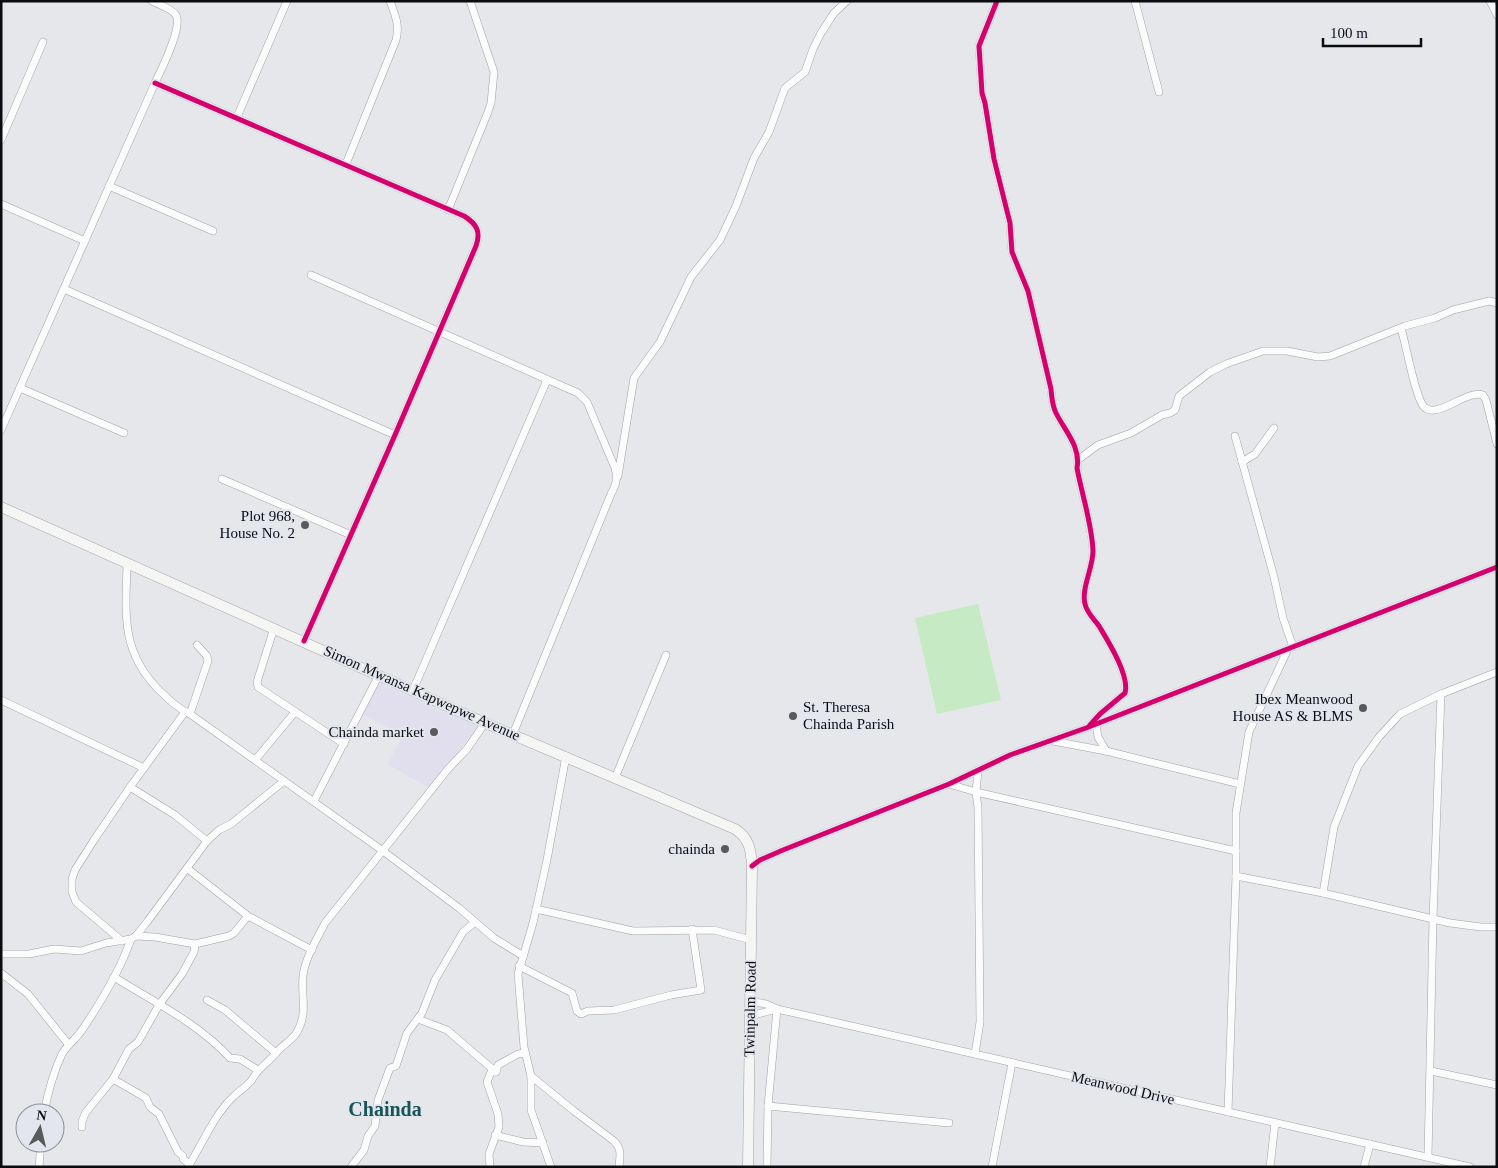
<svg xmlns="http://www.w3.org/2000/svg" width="1498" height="1168" font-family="Georgia,serif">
  <rect width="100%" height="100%" fill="#e6e7eb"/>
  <polygon fill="#e1dfed" points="377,682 478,727 430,788 387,764 403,736 359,712"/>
  <polygon fill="#c6eac4" points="978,604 1001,700 937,714 915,618"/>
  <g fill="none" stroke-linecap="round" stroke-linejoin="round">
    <g stroke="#a1a2a5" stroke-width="8">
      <g id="minor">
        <path d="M 997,1 L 979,46 L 982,93 L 985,103 L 994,159 L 1010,223 L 1012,252 L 1028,291 L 1051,389 C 1052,398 1052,405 1056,413 C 1065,431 1081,447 1077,468 C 1082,495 1092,524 1093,551 C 1093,568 1081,589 1085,604 C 1087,613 1094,619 1099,626 C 1108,641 1130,676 1125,693 L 1100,714 L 1090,725"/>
        <polyline points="1135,1 1159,92"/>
        <polyline points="1490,1 1497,15"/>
        <path d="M 155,83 L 464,216 C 477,224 481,232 476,246 L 395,435 L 304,641"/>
        <polyline points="237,117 287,1"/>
        <polyline points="1,140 43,42"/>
        <path d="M 346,164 L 396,40 C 400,25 395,15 390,1"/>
        <polyline points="109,186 213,231"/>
        <polyline points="1,204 85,241"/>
        <polyline points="448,210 488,112 491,103 494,72 470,1"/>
        <path d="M 311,275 L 578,393 L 587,402 L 615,468 C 618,478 616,485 611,494 L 513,734"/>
        <polyline points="64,289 395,435"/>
        <path d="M 1401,328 C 1406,344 1415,397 1424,407 C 1437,420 1467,389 1483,395 L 1486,400 L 1497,444"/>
        <polyline points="20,388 124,433"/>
        <path d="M 1,430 L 155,83 C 161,70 183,27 176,15 C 171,8 159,5 152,1"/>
        <polyline points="1235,436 1274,577 1283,618 1293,647"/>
        <polyline points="1079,459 1098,445 1131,433 1162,415 1170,413 1175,410 1179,396 1210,372 1226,364 1263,351 1287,351 1318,357 1330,356 1405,326 1435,318 1453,310 1489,301 1497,303"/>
        <polyline points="1242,462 1255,454 1274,428"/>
        <polyline points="618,476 634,378 660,342 691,277 720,240 736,206 754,158 769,132 785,88 805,72 813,49 821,33 834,13 847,1"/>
        <polyline points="222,479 351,535"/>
        <path d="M 127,563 C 126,612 120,649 157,688 C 167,698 177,708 190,714 L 383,851 L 459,908 L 494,938 L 523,956"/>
        <polyline points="274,628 257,682 258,687 344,744"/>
        <polyline points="413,690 547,380"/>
        <polyline points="1,700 144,768"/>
        <polyline points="190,714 208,661 207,656 197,645"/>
        <polyline points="1096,724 1098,737 1106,751"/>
        <polyline points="1053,741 1106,751 1240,784"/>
        <polyline points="256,759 295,712"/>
        <polyline points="615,778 666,655"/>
        <polyline points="949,784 976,792 1236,851"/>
        <polyline points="130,787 175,815 207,841"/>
        <polyline points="314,801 379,675"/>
        <polyline points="752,866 760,860 783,850 949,784 1010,755 1086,728 1497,567"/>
        <polyline points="188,869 248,916 312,950"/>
        <polyline points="1236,876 1323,893 1450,923 1481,927 1497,927"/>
        <polyline points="1323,893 1334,827 1358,766 1379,737 1400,714 1441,694"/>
        <polyline points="536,909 633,931 714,930 751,940"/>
        <polyline points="136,936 155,937 195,944 229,936 234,933 248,916"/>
        <polyline points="122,941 76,902 72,892 72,879 75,870 94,840 130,787 185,712"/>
        <polyline points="1,954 29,954 54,949 81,951 106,943 131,939 136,936 147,922 207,841 219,830 231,824 284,781"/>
        <polyline points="519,966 572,993 577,1011 581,1014 588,1011 614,1010 671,995 701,990 692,929"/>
        <polyline points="1,973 28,994 69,1045"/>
        <path d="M 114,977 C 154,1002 198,1023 230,1058 L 240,1059 L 258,1070"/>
        <polyline points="207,1000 225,1010 276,1053"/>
        <polyline points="750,1001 766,1004 777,1009 1470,1167"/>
        <polyline points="750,1016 777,1009"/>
        <polyline points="418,1019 447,1030 496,1072"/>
        <polyline points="975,1054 980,1022 978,808 976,792 978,770"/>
        <polyline points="1431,1071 1497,1085"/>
        <path d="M 531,1076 L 574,1111 L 614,1141 C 622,1149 620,1156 619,1167"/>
        <polyline points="113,1079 146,1098 150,1107 159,1114 178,1152 183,1156 183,1159 188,1163 189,1167"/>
        <polyline points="768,1106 949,1123"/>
        <polyline points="1228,1112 1236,876 1236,813 1249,732 1288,649"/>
        <path d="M 44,1113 C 48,1092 53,1073 62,1054 C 67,1045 76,1039 82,1030 C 101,1002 120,971 131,939"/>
        <polyline points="82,1127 82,1121 86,1112 113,1079 129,1049 138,1042 159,1005 182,974 194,952 195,944"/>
        <polyline points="495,1135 523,1142 543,1143"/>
        <polyline points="1428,1157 1433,919 1441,694 1497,672"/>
        <polyline points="39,1167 41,1143"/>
        <path d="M 188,1167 C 203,1143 213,1116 234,1096 C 239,1091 246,1087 251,1081 C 254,1077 256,1072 260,1069 C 266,1063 271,1059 276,1053 C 282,1045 292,1041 297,1032 C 308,1014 301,996 303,976 C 305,958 317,939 325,923 L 448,769 L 467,749 L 485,723"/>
        <polyline points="351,1167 364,1150 368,1136 375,1126 378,1100 390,1068 396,1066 407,1033 422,1013 435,980 463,932 475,922"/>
        <polyline points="490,1167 489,1154 499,1127 498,1114 487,1082 491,1072 496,1072 498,1065 518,1054 525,1053"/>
        <polyline points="551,1167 531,1110 531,1076 524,1047 518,974 533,923 547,860 566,756"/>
        <polyline points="767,1167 768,1106 777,1009"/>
        <polyline points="992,1167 1012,1063"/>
        <polyline points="1270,1167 1275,1123"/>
        <polyline points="1364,1167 1370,1144"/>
      </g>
    </g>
    <g stroke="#a1a2a5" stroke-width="11">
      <path id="secondary" d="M 1,507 L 485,723 L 735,829 C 749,838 751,849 752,866 L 748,1167"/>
    </g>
    <use href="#minor" stroke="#fbfbfc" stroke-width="7"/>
    <use href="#secondary" stroke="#f5f5f3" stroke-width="10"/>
    <g stroke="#e3e6ee" stroke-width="8">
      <g id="cycleway">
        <path d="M 997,1 L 979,46 L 982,93 L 985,103 L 994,159 L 1010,223 L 1012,252 L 1028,291 L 1051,389 C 1052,398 1052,405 1056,413 C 1065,431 1081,447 1077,468 C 1082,495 1092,524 1093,551 C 1093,568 1081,589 1085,604 C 1087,613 1094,619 1099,626 C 1108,641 1130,676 1125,693 L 1100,714 L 1090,725"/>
        <path d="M 155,83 L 464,216 C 477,224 481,232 476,246 L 395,435 L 304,641"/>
        <polyline points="752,866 760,860 783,850 949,784 1010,755 1086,728 1497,567"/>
      </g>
    </g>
    <use href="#cycleway" stroke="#d6006c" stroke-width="5"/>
  </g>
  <g fill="#58595c" stroke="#e3e6ee" stroke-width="2">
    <circle cx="305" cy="525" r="5"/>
    <circle cx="1363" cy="708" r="5"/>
    <circle cx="793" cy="716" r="5"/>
    <circle cx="434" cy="732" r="5"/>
    <circle cx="725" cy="849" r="5"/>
  </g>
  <g text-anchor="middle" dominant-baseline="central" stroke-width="4" stroke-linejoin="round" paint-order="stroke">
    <g font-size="15" fill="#0b0c0f" stroke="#e3e6ee" text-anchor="end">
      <text x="295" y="516">Plot 968,<tspan x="295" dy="17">House No. 2</tspan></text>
      <text x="1353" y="699">Ibex Meanwood<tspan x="1353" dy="17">House AS &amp; BLMS</tspan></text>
      <text x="803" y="707" text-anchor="start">St. Theresa<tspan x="803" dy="17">Chainda Parish</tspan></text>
      <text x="424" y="732">Chainda market</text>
      <text x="715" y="849">chainda</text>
    </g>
    <g font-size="15" fill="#0b0c0f" stroke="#e3e6ee">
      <text transform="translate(422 693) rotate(24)">Simon Mwansa Kapwepwe Avenue</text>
      <text transform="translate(750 1009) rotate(-89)">Twinpalm Road</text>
      <text transform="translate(1123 1088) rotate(13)">Meanwood Drive</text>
    </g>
    <g font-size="20" font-weight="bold" fill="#195555" stroke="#e3e6ee">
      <text x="385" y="1109">Chainda</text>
    </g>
  </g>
  <rect width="1498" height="1168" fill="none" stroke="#0b0c0f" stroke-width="5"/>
  <g transform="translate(40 1128) rotate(8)"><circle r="24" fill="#e3e6ee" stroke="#8d8f95"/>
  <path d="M0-4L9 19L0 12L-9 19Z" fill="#58595c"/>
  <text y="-8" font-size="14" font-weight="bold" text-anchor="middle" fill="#0b0c0f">N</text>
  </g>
  <path d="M1323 38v8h98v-8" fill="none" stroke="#0b0c0f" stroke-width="2.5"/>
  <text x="1330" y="38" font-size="15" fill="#0b0c0f" stroke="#e3e6ee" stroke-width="4" paint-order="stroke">100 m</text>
</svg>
